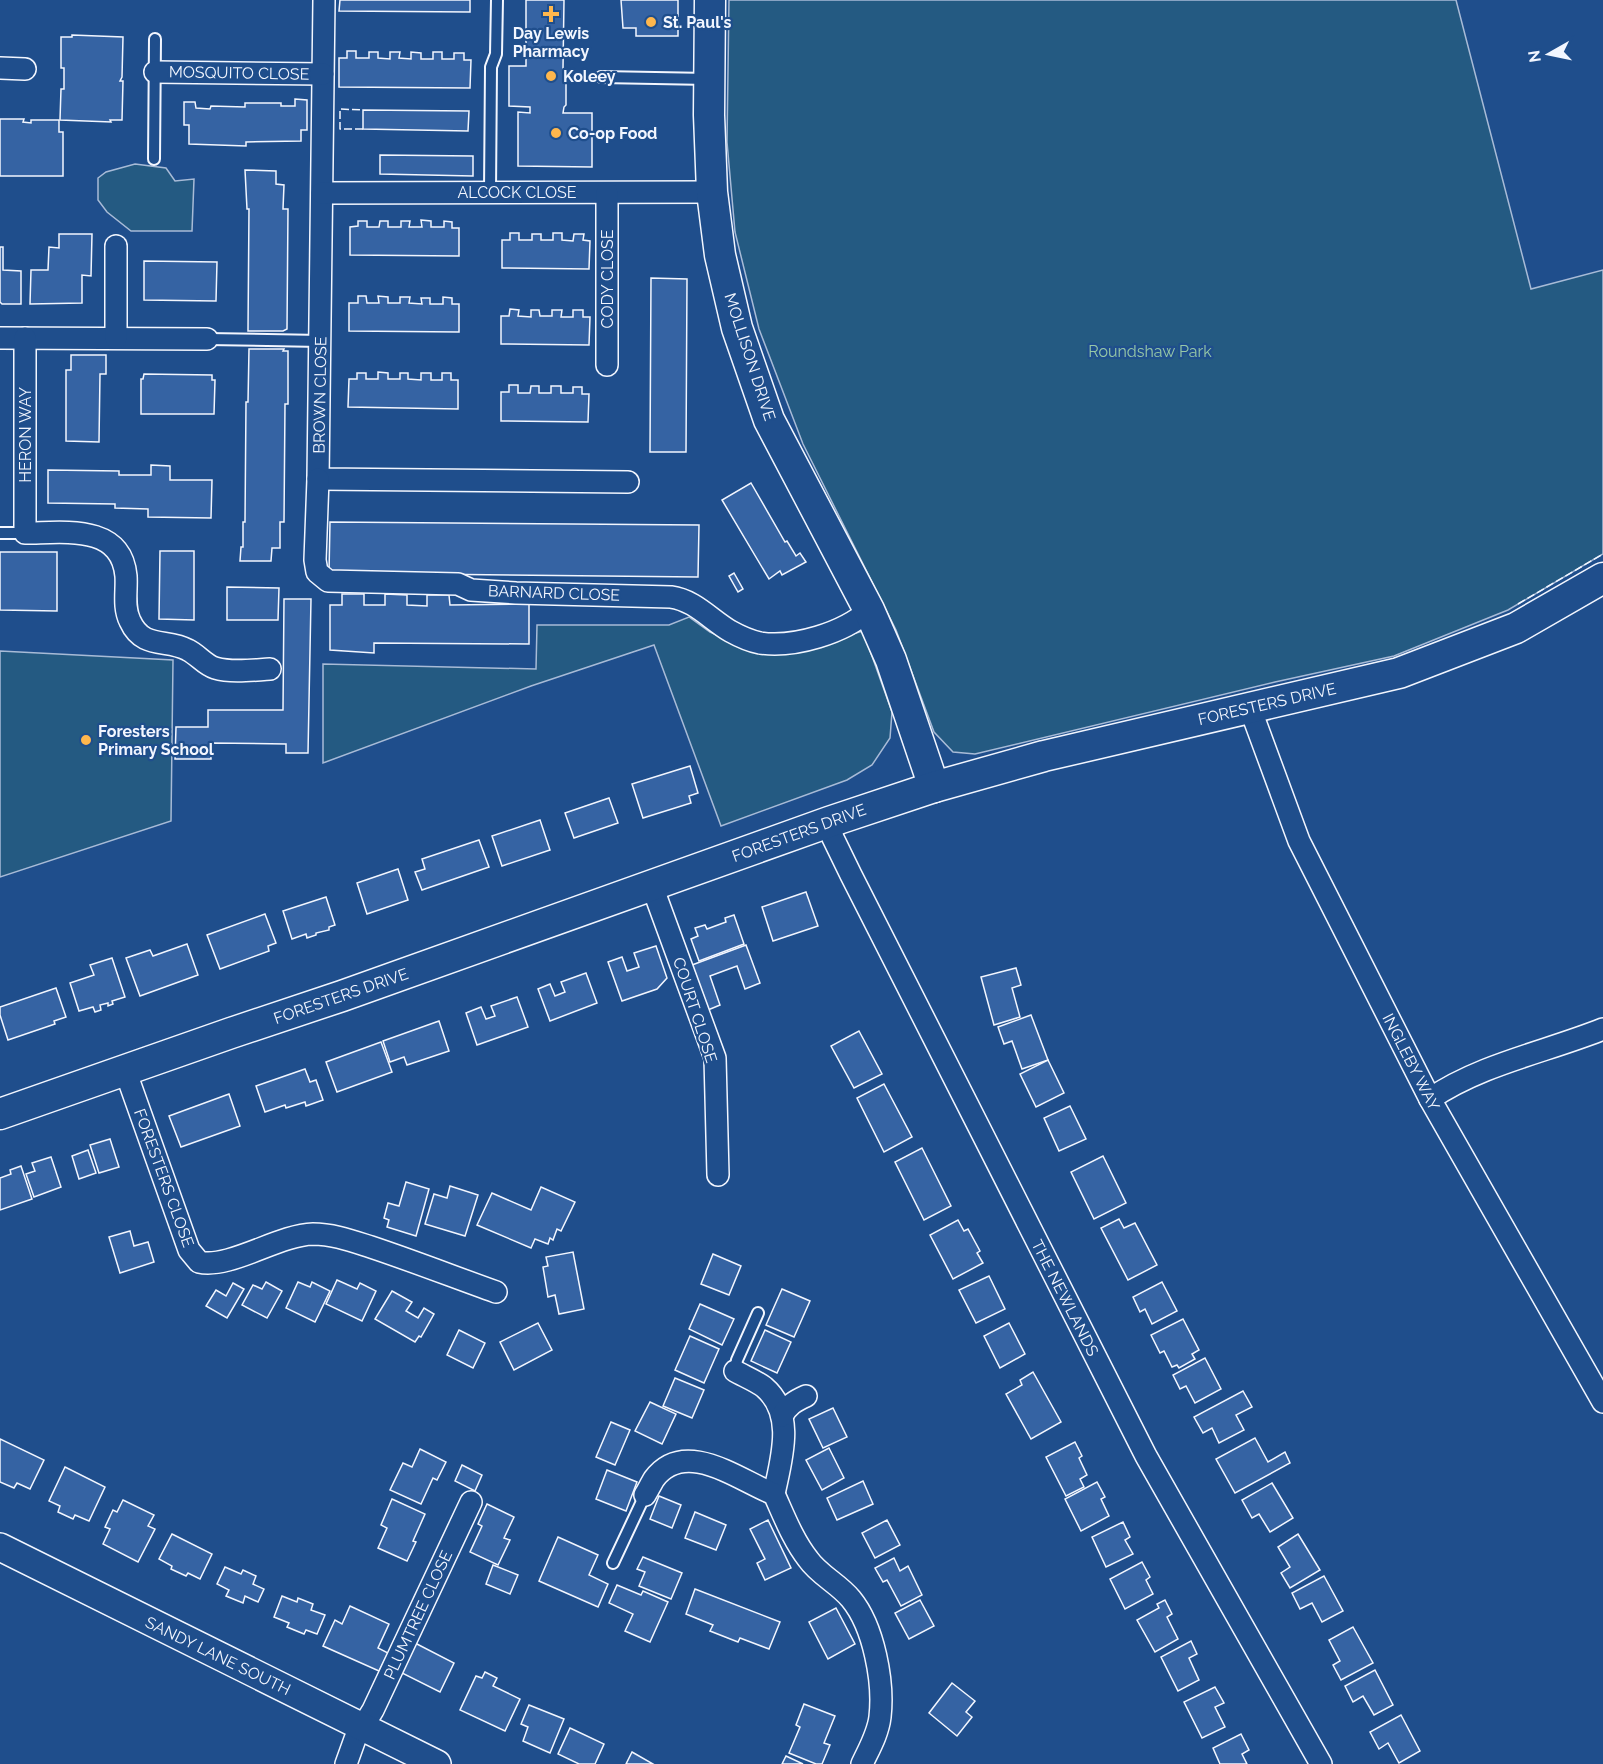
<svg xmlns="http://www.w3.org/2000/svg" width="1603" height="1764" font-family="Raleway,sans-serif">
  <rect width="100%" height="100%" fill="#1f4e8c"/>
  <g fill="#245a82" stroke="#a8bbd7" stroke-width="1.5">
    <polygon points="729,0 1456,0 1531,289 1603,270 1603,554 1508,610 1394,656 1275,682 975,754 953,752 934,732 896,630 803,444 759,329 735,232 727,142"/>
    <polygon points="135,164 166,168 175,181 194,179 192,231 131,231 107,212 98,200 98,178 106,172"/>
    <polygon points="689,617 710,632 753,651 787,653 863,631 892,712 890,738 872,765 847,780 721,826 654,645 531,686 323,763 323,664 536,669 537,625 669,625"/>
    <polygon points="0,651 173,660 171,821 0,877"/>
  </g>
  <g fill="#3563a3" stroke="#f2f6ff" stroke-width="1.5">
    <polygon points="340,0 470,0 470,12 339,11"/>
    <polygon points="526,0 564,0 563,69 566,69 566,105 564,107 563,113 592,113 592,167 518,166 518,112 530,113 530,107 509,106 509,66 526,66"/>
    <polygon points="621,0 678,0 678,36 636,36 636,28 623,28"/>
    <polygon points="72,35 123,37 122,77 120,81 123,81 122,120 110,120 111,122 60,120 61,89 64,89 64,68 61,68 61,37 72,37"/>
    <polygon points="347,51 356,51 356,58 369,58 369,52 378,52 378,58 390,59 390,52 400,52 399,58 411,59 411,52 421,53 421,59 433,59 433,52 442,52 442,59 454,59 454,53 464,53 464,60 471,60 470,88 339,87 339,58 347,58"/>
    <polygon points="295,99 307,100 307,130 301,130 301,141 246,142 246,146 189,144 189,125 184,125 184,102 195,102 196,108 210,109 211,106 245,107 245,103 281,103 281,106 295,106"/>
    <polygon points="363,110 469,111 468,131 363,129"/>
    <polygon points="0,119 24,119 23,122 31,123 31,120 59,120 59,132 63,132 63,176 0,176"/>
    <polygon points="380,155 473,156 473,176 380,174"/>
    <polygon points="245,170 276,171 276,184 284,185 283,209 288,209 287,329 283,331 248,331 249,209 247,209"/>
    <polygon points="421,220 431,221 431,227 444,227 444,221 452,222 452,228 459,228 459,256 350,255 350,227 358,226 358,221 367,221 367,227 379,227 380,221 388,221 388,227 401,227 401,221 410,221 409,227 422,227"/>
    <polygon points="510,233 519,233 519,240 532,240 532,234 541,234 541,240 553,240 553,233 562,233 562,240 573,241 574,234 584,234 583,240 590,241 589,269 502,268 502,240 510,240"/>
    <polygon points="59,234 92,234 91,276 82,275 82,303 30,304 31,270 48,270 49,247 59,248"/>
    <polygon points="0,247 3,247 3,270 21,271 21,304 2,304 0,302"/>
    <polygon points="144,261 217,262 216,301 144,300"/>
    <polygon points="651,278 687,279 686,452 650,452"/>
    <polygon points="358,296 366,296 367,303 379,303 378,296 388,297 388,303 400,303 400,297 410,297 409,303 422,304 421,298 430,298 430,304 443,304 443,297 452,298 452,304 459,304 459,332 349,331 349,303 358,303"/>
    <polygon points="510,309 519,310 518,316 531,317 531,310 539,310 540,316 552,316 552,310 562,310 561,317 573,317 573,310 583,310 583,317 590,317 589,345 501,344 501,316 509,316"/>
    <polygon points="249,349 284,349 283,351 288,351 288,404 285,404 284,522 280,522 280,548 272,548 271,561 240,561 241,547 243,547 243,522 245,522 246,402 248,402"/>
    <polygon points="71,355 106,355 106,374 100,374 99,442 66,441 66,370 71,370"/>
    <polygon points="378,372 388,373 388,379 400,379 400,373 408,373 408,379 421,380 421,373 431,373 431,380 442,380 442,373 451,373 451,380 458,380 458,409 348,407 349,379 357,379 357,373 366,373 366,379 378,379"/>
    <polygon points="144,374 212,375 212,380 215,380 214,414 141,414 141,379 143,379"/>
    <polygon points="509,385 518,385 518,393 530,393 531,386 539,386 539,393 551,393 551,386 561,386 561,393 573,393 573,387 582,387 582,394 589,394 588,422 501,421 501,392 509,392"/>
    <polygon points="151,465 170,466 170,480 212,480 211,518 148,517 148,509 115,508 115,504 48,503 48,470 119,471 119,475 151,475"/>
    <polygon points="751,483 785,542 787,541 796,556 800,553 806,562 782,575 780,571 769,579 722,500"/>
    <polygon points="330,522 699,525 698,577 329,573"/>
    <polygon points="160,551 194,551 194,620 159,619"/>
    <polygon points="0,552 57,552 57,611 0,610"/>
    <polygon points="734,573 743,589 738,592 729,576"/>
    <polygon points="227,587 279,588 278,620 227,620"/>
    <polygon points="342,594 364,594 364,605 385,605 385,594 407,595 407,605 427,606 427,595 449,595 450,605 529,604 529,644 374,643 374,653 330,650 330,605 342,605"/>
    <polygon points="284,599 311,599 308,753 286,753 286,744 211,743 211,759 175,759 176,727 208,727 208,710 283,710"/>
    <polygon points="690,766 698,793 689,796 691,803 643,818 632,784"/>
    <polygon points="609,798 618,823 574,838 565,813"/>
    <polygon points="540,820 550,850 502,866 492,836"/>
    <polygon points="479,840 489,867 422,890 415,872 425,869 422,859"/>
    <polygon points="398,869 408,900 367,914 357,883"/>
    <polygon points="806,892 818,926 773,941 762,907"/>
    <polygon points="326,897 335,925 329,927 329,930 316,933 316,935 307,938 306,934 292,939 283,911"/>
    <polygon points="265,914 276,943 268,946 269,951 220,969 207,935"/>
    <polygon points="734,915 744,944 699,961 691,939 698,936 695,928 705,925 707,929 726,922 725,918"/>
    <polygon points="187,944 198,975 140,996 126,958 150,950 153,956"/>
    <polygon points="746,945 760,983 745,989 737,966 710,976 720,1005 708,1010 692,965"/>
    <polygon points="656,946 667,978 657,989 622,1001 608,962 622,957 627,971 639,967 634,953"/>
    <polygon points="112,958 125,997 112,1001 113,1004 108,1006 108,1003 100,1005 101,1010 95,1012 93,1007 79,1011 70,983 94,975 90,965"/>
    <polygon points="1016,968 1021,985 1012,988 1020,1017 994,1025 981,977"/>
    <polygon points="586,973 597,1003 550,1021 538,989 550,984 555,996 565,992 561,982"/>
    <polygon points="56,988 66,1017 54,1021 55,1024 8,1040 0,1015 0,1007"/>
    <polygon points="517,997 528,1027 477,1045 466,1013 481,1007 486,1019 495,1016 491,1006"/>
    <polygon points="1031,1015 1048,1060 1022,1069 1012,1041 1004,1044 998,1027"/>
    <polygon points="439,1021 449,1051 407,1065 404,1057 390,1062 383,1041"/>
    <polygon points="859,1031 882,1074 854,1088 831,1046"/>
    <polygon points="381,1042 392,1072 337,1092 326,1062"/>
    <polygon points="1048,1060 1064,1093 1036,1107 1020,1074"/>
    <polygon points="305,1069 310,1082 316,1080 323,1100 306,1106 305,1102 286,1108 285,1105 265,1112 256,1086"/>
    <polygon points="884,1084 912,1137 884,1152 857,1098"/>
    <polygon points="229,1094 240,1126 181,1147 169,1116"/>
    <polygon points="1070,1106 1086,1139 1059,1151 1044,1118"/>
    <polygon points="110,1139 119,1167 99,1173 90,1145"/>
    <polygon points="922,1148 951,1206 924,1220 895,1162"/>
    <polygon points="88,1150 96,1173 79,1179 72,1156"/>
    <polygon points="1103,1156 1126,1203 1094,1219 1071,1172"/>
    <polygon points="51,1157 61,1187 34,1197 26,1174 35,1171 32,1163"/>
    <polygon points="21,1166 32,1199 0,1210 0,1178 11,1174 10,1170"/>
    <polygon points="406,1182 429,1189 416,1236 387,1227 389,1220 384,1218 388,1203 399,1206"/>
    <polygon points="450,1186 478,1195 465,1236 425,1224 434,1194 447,1198"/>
    <polygon points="541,1187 575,1202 561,1231 557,1229 553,1240 550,1238 548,1244 535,1239 531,1248 477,1225 492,1193 531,1210"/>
    <polygon points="1119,1219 1124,1228 1135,1223 1157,1265 1128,1280 1101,1228"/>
    <polygon points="958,1220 964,1231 968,1229 980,1251 977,1253 983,1263 953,1279 930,1235"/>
    <polygon points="130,1231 134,1246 148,1242 154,1262 120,1273 109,1237"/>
    <polygon points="573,1252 584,1309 559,1314 555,1295 548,1297 543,1267 548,1266 546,1257"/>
    <polygon points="713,1254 741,1266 729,1295 701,1284"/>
    <polygon points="989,1276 1005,1309 976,1323 959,1290"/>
    <polygon points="337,1280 357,1289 360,1283 376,1291 362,1321 326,1304"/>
    <polygon points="266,1282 282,1291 267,1318 242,1305 253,1285 262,1289"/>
    <polygon points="298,1282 310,1287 312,1282 330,1291 315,1322 286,1308"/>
    <polygon points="1162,1282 1177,1311 1152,1324 1145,1309 1140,1312 1133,1297"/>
    <polygon points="233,1283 244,1289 227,1318 206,1306 216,1290 226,1296"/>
    <polygon points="782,1289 810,1301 794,1337 766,1325"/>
    <polygon points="392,1291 412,1302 406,1311 418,1318 424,1308 434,1314 421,1337 419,1336 415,1342 375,1319"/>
    <polygon points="700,1304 734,1319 722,1345 689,1329"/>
    <polygon points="1183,1319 1199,1350 1192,1354 1195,1359 1179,1368 1177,1365 1172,1367 1164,1351 1160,1353 1151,1335"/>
    <polygon points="538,1323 552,1350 514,1370 500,1342"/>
    <polygon points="1009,1323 1025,1354 1000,1368 984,1336"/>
    <polygon points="459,1330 485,1343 473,1368 447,1355"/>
    <polygon points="765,1330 791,1342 777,1373 751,1361"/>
    <polygon points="690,1336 719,1349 704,1383 675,1370"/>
    <polygon points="1205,1358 1221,1389 1195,1403 1186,1386 1180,1389 1173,1375"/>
    <polygon points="1033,1372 1061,1422 1031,1439 1006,1394 1022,1385 1020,1380"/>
    <polygon points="675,1378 704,1390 692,1418 663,1406"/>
    <polygon points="1243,1391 1252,1407 1236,1415 1244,1430 1219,1443 1212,1428 1203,1433 1194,1417"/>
    <polygon points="650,1402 676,1414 662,1444 635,1431"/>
    <polygon points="833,1408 847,1437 823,1448 809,1419"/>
    <polygon points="611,1422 630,1430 615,1465 596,1457"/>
    <polygon points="1255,1438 1268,1462 1285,1452 1290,1463 1235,1493 1216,1459"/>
    <polygon points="0,1439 44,1460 30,1489 17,1483 14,1488 0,1482"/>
    <polygon points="1075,1442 1082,1456 1079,1458 1087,1475 1080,1479 1084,1487 1066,1496 1046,1457"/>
    <polygon points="829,1448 844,1478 822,1490 806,1460"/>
    <polygon points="420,1449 446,1462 437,1480 433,1478 421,1504 390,1490 403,1463 412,1467"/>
    <polygon points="462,1465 482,1475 475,1491 455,1481"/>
    <polygon points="65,1467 105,1487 89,1521 75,1515 73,1519 58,1512 60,1506 49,1501"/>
    <polygon points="607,1470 637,1482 626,1511 596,1499"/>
    <polygon points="863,1481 873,1504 837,1520 827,1498"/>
    <polygon points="1097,1482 1105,1497 1101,1499 1109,1516 1081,1531 1065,1499"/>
    <polygon points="1272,1483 1293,1518 1270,1532 1259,1514 1252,1518 1242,1500"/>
    <polygon points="659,1496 681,1505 672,1528 650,1519"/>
    <polygon points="392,1499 425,1514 413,1541 416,1542 407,1561 378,1548 387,1528 381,1525"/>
    <polygon points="123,1500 154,1515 148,1526 155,1529 138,1562 103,1544 110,1529 105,1527 113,1510 117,1512"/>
    <polygon points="487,1504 514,1517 504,1538 510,1540 498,1565 470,1552 482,1526 478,1524"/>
    <polygon points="695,1512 726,1525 716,1550 685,1538"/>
    <polygon points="768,1520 791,1568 765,1580 757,1563 765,1559 750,1529"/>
    <polygon points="887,1520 900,1545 875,1558 862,1533"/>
    <polygon points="1123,1522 1130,1537 1125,1540 1133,1554 1106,1567 1092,1537"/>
    <polygon points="172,1534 212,1554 200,1579 188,1573 186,1576 171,1569 172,1566 159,1559"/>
    <polygon points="1298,1534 1320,1570 1290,1588 1281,1573 1290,1567 1278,1547"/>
    <polygon points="558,1537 598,1555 589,1575 608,1584 598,1607 539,1581"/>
    <polygon points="643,1557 682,1573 671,1599 639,1586 645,1572 637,1569"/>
    <polygon points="894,1558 900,1571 908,1566 922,1595 901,1606 887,1580 883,1582 875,1568"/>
    <polygon points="1142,1562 1150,1577 1146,1580 1153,1594 1125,1609 1110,1579"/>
    <polygon points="493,1565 518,1575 510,1594 486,1584"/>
    <polygon points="225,1567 241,1574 243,1570 256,1576 253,1584 264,1589 258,1602 245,1596 243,1603 226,1596 229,1590 217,1584"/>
    <polygon points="1324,1576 1343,1611 1322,1622 1312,1603 1300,1609 1292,1593"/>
    <polygon points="617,1585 641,1595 643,1591 668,1602 650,1642 625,1631 633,1614 609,1603"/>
    <polygon points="695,1589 780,1622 769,1649 740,1638 738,1642 710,1631 713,1625 686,1614"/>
    <polygon points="282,1596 297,1602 298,1598 313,1604 311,1610 325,1615 317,1634 306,1630 304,1634 287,1627 289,1623 274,1617"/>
    <polygon points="920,1600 934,1626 909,1639 895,1613"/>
    <polygon points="1165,1600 1172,1614 1167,1617 1178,1639 1155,1652 1137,1620 1159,1608 1157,1604"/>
    <polygon points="350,1606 389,1624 378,1648 388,1653 379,1671 323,1646 335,1620 342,1624"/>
    <polygon points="836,1608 855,1644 828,1659 809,1622"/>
    <polygon points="1353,1627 1373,1663 1341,1680 1333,1665 1340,1661 1329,1640"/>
    <polygon points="1191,1641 1197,1654 1189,1658 1199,1680 1178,1691 1161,1657"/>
    <polygon points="415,1643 454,1663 440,1692 400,1672"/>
    <polygon points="1375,1670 1393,1705 1374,1715 1363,1696 1353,1702 1345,1686"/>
    <polygon points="485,1672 497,1678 493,1686 520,1699 505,1731 460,1710 476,1676 482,1678"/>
    <polygon points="952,1683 975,1701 966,1712 972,1717 957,1736 929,1713"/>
    <polygon points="1215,1687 1224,1703 1215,1707 1225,1727 1202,1738 1184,1702"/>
    <polygon points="804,1704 835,1716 824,1743 830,1745 822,1764 816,1764 789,1753 800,1727 796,1725"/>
    <polygon points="529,1705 564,1719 550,1753 523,1741 528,1727 521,1724"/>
    <polygon points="1401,1715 1420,1751 1399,1763 1388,1743 1379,1749 1370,1732"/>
    <polygon points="570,1728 604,1744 595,1764 579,1764 558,1754"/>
    <polygon points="1241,1734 1249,1750 1242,1754 1247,1764 1220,1764 1213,1748"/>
    <polygon points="632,1752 653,1764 626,1764"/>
    <polygon points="786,1756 803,1764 782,1764"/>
  </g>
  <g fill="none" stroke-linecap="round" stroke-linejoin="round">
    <g stroke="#f2f6ff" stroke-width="14">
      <g id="service">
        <polyline points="601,77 709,79"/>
        <polyline points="154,159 155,39"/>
        <polyline points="490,191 491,67 496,54 497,0"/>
        <polyline points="207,339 321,341"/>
        <polyline points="0,533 25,533"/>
        <polyline points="735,1371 737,1360 758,1313"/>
        <polyline points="613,1563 645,1495"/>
      </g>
    </g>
    <g stroke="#f2f6ff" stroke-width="24">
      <g id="minor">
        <polyline points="324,0 318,479 628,482"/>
        <polyline points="0,68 25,69"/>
        <polyline points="155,72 323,74"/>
        <polyline points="322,193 712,192"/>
        <polyline points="0,338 207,339"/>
        <path d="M 25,338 L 25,533 C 62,533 121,523 126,576 C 127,591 123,607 130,621 C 143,650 167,638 188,650 C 198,655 205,665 215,668 C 232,673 253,670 270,669"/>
        <polyline points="116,338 116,246"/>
        <polyline points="607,365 607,193"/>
        <path d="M 318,479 L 315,560 L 317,572 L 328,581 L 458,584 L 471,590 L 516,593 L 671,597 C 694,600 710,619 730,631 C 739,636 750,641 760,643 C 794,648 844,633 869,610"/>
        <polyline points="1250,708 1299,841 1430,1099 1603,1402"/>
        <polyline points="829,822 833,838 851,875 1146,1456 1321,1764"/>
        <polyline points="652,886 715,1058 718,1175"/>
        <path d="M 125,1070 L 189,1250 L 199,1262 C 230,1269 278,1235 313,1234 C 333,1234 352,1241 371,1247 C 413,1261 454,1277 496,1292"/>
        <path d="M 1430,1099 C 1481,1064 1546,1052 1603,1029"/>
        <path d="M 735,1371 C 744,1376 756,1381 764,1387 C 796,1414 781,1460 774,1494"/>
        <path d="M 782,1416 C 788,1405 795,1401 806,1396"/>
        <path d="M 645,1495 C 648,1490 651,1484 654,1479 C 685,1437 740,1481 774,1494 C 784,1516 793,1540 808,1559 C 819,1575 839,1584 851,1599 C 874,1627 884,1682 880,1717 C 878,1734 869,1749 862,1764"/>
        <polyline points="346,1764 355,1739 373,1710 471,1502"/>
      </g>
    </g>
    <g stroke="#f2f6ff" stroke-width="30">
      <polyline id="tertiary" points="0,1547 437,1764"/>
    </g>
    <g stroke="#f2f6ff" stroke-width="33">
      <g id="secondary">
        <polyline points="710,0 709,115 712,192 720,255 737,328 769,420 869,610 891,660 934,787"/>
        <polyline points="0,1114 231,1033 342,996 829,822 934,787 1044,756 1399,673 1516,628 1603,578"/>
      </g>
    </g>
    <use href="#service" stroke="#1f4e8c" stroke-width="10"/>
    <use href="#minor" stroke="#1f4e8c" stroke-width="21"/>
    <use href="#tertiary" stroke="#1f4e8c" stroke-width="27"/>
    <use href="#secondary" stroke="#1f4e8c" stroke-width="30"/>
    <g stroke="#f2f6ff" stroke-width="1.5" stroke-dasharray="8 3" stroke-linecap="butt">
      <polyline points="363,129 340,129 340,109 363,110"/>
      <polyline points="1518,604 1603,554"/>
    </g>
  </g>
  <g fill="#ffb74d" stroke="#1f4e8c" stroke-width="2">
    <path d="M548 5h6v6h6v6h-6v6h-6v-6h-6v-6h6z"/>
    <circle cx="651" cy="22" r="6"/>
    <circle cx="551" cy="76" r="6"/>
    <circle cx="556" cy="133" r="6"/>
    <circle cx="86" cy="740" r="6"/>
  </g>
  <g text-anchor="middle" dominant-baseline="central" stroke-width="4.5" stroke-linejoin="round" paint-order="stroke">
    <g font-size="16" font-weight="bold" fill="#f2f6ff" stroke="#1f4e8c" text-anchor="start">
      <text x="663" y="22">St. Paul's</text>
      <text x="551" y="33" text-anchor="middle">Day Lewis<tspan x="551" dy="18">Pharmacy</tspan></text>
      <text x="563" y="76">Koleey</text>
      <text x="568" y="133">Co-op Food</text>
      <text x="98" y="731">Foresters<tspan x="98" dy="18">Primary School</tspan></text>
    </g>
    <g font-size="16" fill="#f2f6ff" stroke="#1f4e8c">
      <text transform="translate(239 73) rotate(1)">MOSQUITO CLOSE</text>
      <text x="517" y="192">ALCOCK CLOSE</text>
      <text transform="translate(607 279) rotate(-90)">CODY CLOSE</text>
      <text transform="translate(750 357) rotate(72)">MOLLISON DRIVE</text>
      <text transform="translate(320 395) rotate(-89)">BROWN CLOSE</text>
      <text transform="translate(25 435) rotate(-90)">HERON WAY</text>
      <text transform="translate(554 593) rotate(2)">BARNARD CLOSE</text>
      <text transform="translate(1267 704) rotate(-13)">FORESTERS DRIVE</text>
      <text transform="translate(799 833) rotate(-20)">FORESTERS DRIVE</text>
      <text transform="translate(341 996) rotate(-19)">FORESTERS DRIVE</text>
      <text transform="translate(695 1010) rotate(72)">COURT CLOSE</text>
      <text transform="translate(1411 1062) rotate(63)">INGLEBY WAY</text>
      <text transform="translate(164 1178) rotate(70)">FORESTERS CLOSE</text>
      <text transform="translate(1065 1298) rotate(63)">THE NEWLANDS</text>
      <text transform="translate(418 1615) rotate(-65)">PLUMTREE CLOSE</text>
      <text transform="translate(218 1656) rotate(26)">SANDY LANE SOUTH</text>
    </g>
    <g font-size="16" fill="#97c8a6" stroke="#1f4e8c">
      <text x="1150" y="351">Roundshaw Park</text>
    </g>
  </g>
  <g transform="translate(1549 54) rotate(261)" stroke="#1f4e8c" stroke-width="4.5" paint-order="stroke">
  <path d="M0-4.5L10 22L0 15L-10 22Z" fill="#f2f6ff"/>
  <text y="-9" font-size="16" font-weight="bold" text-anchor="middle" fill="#f2f6ff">N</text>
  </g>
</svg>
